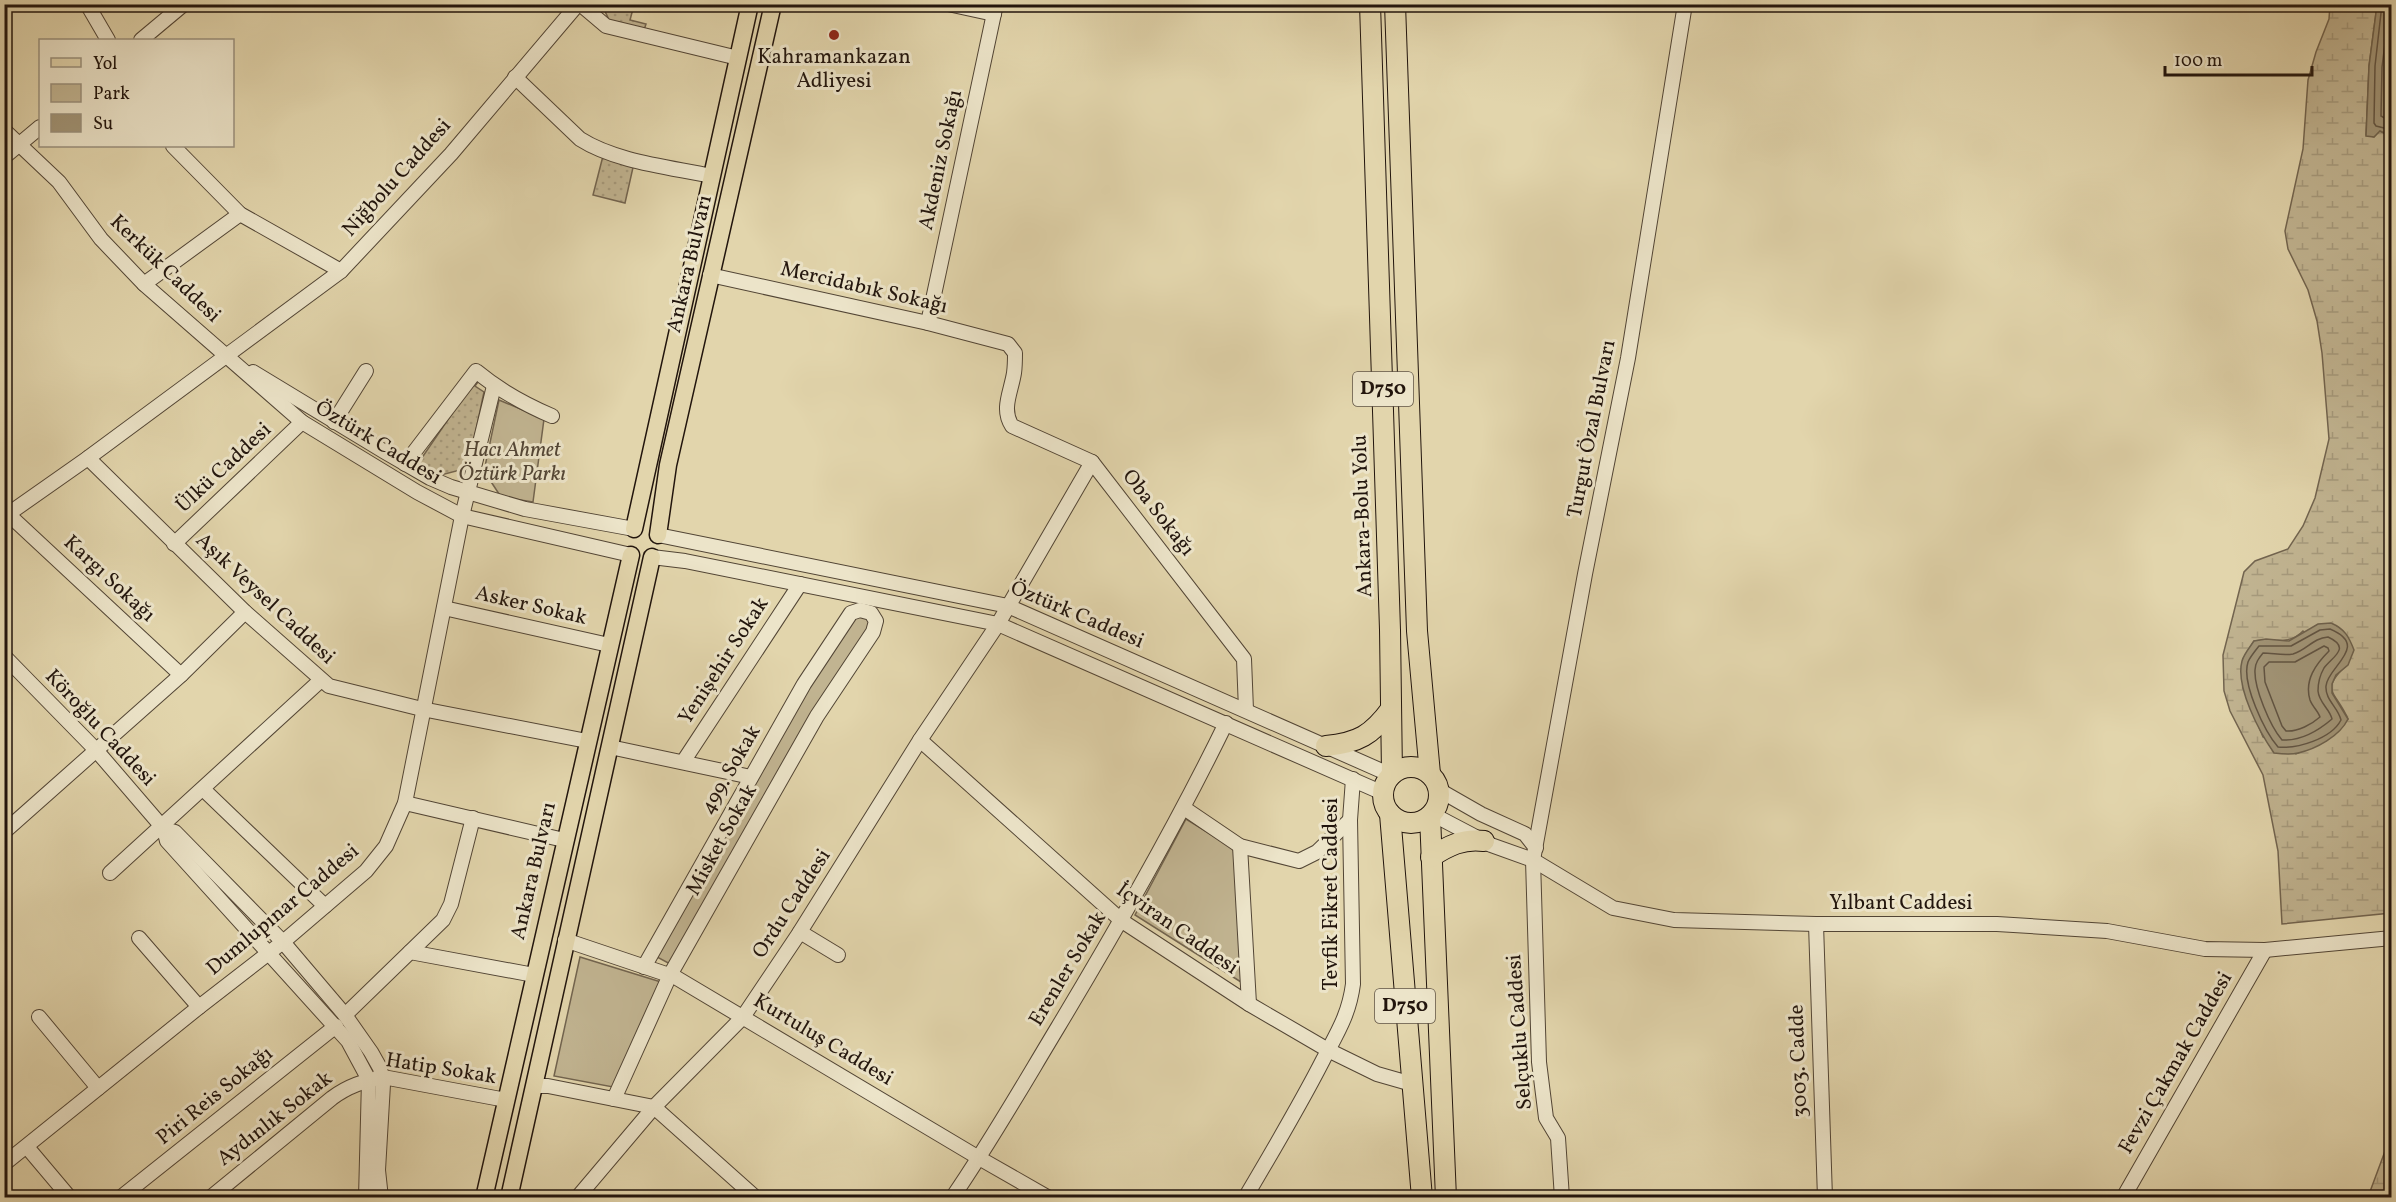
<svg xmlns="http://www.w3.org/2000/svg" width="2396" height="1202" font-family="Vollkorn,serif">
  <defs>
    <pattern id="grass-dots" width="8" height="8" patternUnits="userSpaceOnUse" patternTransform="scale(1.5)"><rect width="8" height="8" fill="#c1b491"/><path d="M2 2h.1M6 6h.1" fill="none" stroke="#a69a7c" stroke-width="1.8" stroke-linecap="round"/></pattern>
    <pattern id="wetland-marsh" width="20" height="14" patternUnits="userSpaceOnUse" patternTransform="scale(1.5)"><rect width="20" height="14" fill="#c1b491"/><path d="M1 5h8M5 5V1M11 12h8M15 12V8" fill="none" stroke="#a69a7c"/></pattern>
  </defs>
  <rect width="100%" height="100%" fill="#e2d5ac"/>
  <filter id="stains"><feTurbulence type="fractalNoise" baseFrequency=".00333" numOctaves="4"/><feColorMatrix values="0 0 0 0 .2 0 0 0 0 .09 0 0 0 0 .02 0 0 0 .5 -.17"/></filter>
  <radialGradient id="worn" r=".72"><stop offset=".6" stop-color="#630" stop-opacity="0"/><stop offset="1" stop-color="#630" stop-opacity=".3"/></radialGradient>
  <g fill="url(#grass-dots)" stroke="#72644f" stroke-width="1.5">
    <polygon points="607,5 634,5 630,20 646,24 644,30 610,22 604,9"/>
    <polygon points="603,156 634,163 625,203 593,195"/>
    <polygon points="475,380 478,382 475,386 484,392 468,468 441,475 419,462"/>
  </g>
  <g fill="url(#wetland-marsh)" stroke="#72644f" stroke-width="1.5" fill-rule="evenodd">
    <path d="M 2330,5 L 2377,5 L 2369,66 L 2366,135 L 2374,137 L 2379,131 L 2392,136 L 2391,913 L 2282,924 L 2278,851 L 2263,775 L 2230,711 L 2224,691 L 2223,655 L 2244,572 L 2255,561 L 2288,549 L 2303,526 L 2315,498 L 2329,439 L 2322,353 L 2317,321 L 2308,290 L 2288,249 L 2285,231 L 2303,149 L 2308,80 L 2316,52 L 2329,19 ZM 2303,631 L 2348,664 C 2318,691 2336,691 2348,719 L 2327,740 L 2296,754 L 2263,737 L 2243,687 L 2243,659 L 2254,641 C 2272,638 2289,646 2303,631 Z"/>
    <polygon points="2391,1135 2391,1197 2368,1197"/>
  </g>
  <g fill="#c1b491" stroke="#72644f" stroke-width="1.5">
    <polygon points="499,400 544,419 533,502 501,497 484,471"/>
    <polygon points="864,615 871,624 672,965 657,957 656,955 748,787 853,616"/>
    <polygon points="1186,819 1233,848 1237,856 1241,982 1135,915"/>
    <polygon points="580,957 661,982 613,1087 554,1076"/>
  </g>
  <g fill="#a19476" stroke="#6e614c" stroke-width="1.5">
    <polygon points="2377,5 2391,5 2391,136 2380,131 2374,137 2366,136 2369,66"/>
    <path d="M 2331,623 C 2345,629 2349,637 2354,650 L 2348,665 L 2336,675 L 2332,684 L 2332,693 L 2348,719 C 2340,736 2316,749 2298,753 C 2291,755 2282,754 2274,753 C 2260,733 2235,687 2242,661 C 2244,654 2250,647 2254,641 L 2266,639 L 2289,641 L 2318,624 Z"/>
  </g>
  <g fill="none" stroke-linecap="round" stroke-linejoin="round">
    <g stroke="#625442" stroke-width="1.5">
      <polyline points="2382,4 2375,66 2374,123 2376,126 2392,130"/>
      <polyline points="2390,4 2382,67 2381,116 2392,122"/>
      <path d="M 2330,629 C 2371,646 2327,667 2326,686 C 2325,700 2338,707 2341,720 C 2331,739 2297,749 2278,747 C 2265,732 2241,683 2248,662 C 2250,657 2255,651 2259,646 L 2291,646 L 2320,630 Z"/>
      <path d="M 2328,637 C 2352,648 2332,657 2324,668 C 2320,675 2318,682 2318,691 C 2319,703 2330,709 2332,719 C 2318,731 2300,741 2282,740 C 2270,726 2254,688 2255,670 C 2255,663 2259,658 2263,653 C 2273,653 2283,656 2293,654 C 2307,650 2313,638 2328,637 Z"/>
      <path d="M 2324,646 L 2328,648 L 2329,651 C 2316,664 2304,680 2310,700 C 2312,706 2318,711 2320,717 C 2312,724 2298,732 2286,731 L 2282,726 L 2265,682 L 2264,667 L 2269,662 L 2295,662 Z"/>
    </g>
    <g stroke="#524535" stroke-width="16">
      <g id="minor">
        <polyline points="87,4 108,40"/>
        <polyline points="580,4 606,26 738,58"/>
        <polyline points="948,4 994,14"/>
        <polyline points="141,40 184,4"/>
        <path d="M 515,77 L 580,139 C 616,162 670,167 712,176"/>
        <polyline points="4,130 59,182 101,239 144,284 302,422 417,492 462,516 631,555"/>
        <polyline points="173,146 240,214 341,271"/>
        <polyline points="4,157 40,127"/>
        <path d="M 710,275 L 928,323 L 1008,344 L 1015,353 C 1015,359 1015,366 1014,373 C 1011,392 1001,409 1012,426 L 1092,462 L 1244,659 L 1246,710"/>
        <polyline points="144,284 240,214"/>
        <polyline points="928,323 996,4"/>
        <polyline points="253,372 385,452 430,478 451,487 525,509 634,529"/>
        <polyline points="334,422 366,371"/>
        <polyline points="88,458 245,612 329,686 422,709 587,741"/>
        <path d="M 405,464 L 476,371 C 500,391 524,404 552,416"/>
        <polyline points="8,514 181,675"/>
        <polyline points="4,517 88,458 341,271 451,154 578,4"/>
        <polyline points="658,535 1008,606 1391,775"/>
        <polyline points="174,544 302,422"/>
        <polyline points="652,557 685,561 998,624 1383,793"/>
        <polyline points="444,608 609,645"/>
        <polyline points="4,656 96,750 164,829 167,841 348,1041 369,1080 366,1198"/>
        <polyline points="920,740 1122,921 1249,1004 1328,1050 1377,1074 1412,1084"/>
        <polyline points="610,747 751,777"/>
        <polyline points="683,762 800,584"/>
        <polyline points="203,789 325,906"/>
        <polyline points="1439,790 1481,814 1525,834 1536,848"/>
        <polyline points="405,803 564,840"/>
        <polyline points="1184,808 1240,846 1299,861 1317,852 1350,820"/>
        <polyline points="1432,814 1491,845 1533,860 1613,908 1674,920 1816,924 1997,924 2107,931 2205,949 2265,950 2392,938"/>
        <polyline points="164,829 175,832 283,942 345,1015 371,1052 380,1068 383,1084 378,1170 381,1198"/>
        <polyline points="4,832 181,675 245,612"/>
        <polyline points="1240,846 1249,1004"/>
        <polyline points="110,873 321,680"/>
        <polyline points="1816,924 1825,1198"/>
        <polyline points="800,932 838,955"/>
        <polyline points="139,938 199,1007"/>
        <polyline points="565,940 675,977 979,1158 1049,1198"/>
        <polyline points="410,952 534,975"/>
        <polyline points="345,1015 443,920 451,904 473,818"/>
        <polyline points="39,1017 98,1088"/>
        <polyline points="535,1086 548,1086 654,1107 756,1198"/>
        <polyline points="614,1099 670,975 817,716 873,632 876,621 871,613 860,610 851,613 804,684 644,967"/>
        <polyline points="27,1147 70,1198"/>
        <polyline points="4,1164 199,1007 283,942 366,871 386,846 405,803 462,516 494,386"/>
        <polyline points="120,1198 336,1026"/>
        <path d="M 210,1198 L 332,1098 C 348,1086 364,1081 383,1077 L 506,1100"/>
        <polyline points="577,1198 654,1107 743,1017 798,935 920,740 998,624 1092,462"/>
        <path d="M 952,1198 C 990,1143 1023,1085 1058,1027 C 1118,927 1175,828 1226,723"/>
        <path d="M 1245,1198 C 1272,1152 1299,1107 1323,1060 C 1337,1033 1349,1015 1353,984 L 1350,820 L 1353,779"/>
        <polyline points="1562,1198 1558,1138 1546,1118 1539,1062 1533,860 1585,574 1628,358 1685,4"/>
        <polyline points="2123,1198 2265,950"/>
      </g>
    </g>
    <g stroke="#22150d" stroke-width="19">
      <g id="major">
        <polyline points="634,529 750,4"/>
        <polyline points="658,535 668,465 773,4"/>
        <polyline points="484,1198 631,555"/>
        <polyline points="509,1198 652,557"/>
      </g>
    </g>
    <g stroke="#22150d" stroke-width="22">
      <g id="highway">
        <polyline points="1370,4 1390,630 1392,774"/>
        <polyline points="1395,4 1417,631 1430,774"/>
        <path d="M 1326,746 C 1358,743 1372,735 1391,709"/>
        <circle cx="1411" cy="795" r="28"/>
        <polyline points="1390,814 1422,1198"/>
        <polyline points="1430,816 1446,1198"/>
        <path d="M 1431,857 C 1448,846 1463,838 1484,841"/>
      </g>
    </g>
    <use href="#minor" stroke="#ece4c9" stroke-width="14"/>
    <use href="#major" stroke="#e2d5ac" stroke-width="16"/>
    <use href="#highway" stroke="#e2d5ac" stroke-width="20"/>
  </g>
  <circle fill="#8f2418" stroke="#ece4c9" stroke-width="2" cx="834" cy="35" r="6"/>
  <g text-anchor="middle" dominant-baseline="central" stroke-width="6" stroke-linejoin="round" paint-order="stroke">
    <g fill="#ece4c9" stroke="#5f5345" stroke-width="1.5">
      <rect x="1353" y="372" width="60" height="34" rx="4.5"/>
      <rect x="1375" y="989" width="60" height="34" rx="4.5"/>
    </g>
    <g font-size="20" font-weight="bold" fill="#22150d">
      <text x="1383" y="389">D750</text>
      <text x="1405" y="1006">D750</text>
    </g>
    <g font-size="21" fill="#22150d" stroke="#ece4c9">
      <text x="834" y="57">Kahramankazan<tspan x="834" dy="24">Adliyesi</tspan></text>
    </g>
    <g font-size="21" fill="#22150d" stroke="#ece4c9">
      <text transform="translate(941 160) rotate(-78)">Akdeniz Sokağı</text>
      <text transform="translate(397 178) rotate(-48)">Niğbolu Caddesi</text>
      <text transform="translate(690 264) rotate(-77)">Ankara Bulvarı</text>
      <text transform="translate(165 269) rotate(44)">Kerkük Caddesi</text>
      <text transform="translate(864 288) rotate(13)">Mercidabık Sokağı</text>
      <text transform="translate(1592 429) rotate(-79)">Turgut Özal Bulvarı</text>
      <text transform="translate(378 443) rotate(31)">Öztürk Caddesi</text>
      <text transform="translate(224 468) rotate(-43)">Ülkü Caddesi</text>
      <text transform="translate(1158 513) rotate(52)">Oba Sokağı</text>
      <text transform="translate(1363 516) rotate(-92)">Ankara-Bolu Yolu</text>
      <text transform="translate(109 579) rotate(43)">Kargı Sokağı</text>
      <text transform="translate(265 599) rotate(43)">Aşık Veysel Caddesi</text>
      <text transform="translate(531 606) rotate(13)">Asker Sokak</text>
      <text transform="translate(1077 615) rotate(23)">Öztürk Caddesi</text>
      <text transform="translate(724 661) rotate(-57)">Yenişehir Sokak</text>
      <text transform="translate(100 728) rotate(47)">Köroğlu Caddesi</text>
      <text transform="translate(731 770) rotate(-60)">499. Sokak</text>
      <text transform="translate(722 840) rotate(-61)">Misket Sokak</text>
      <text transform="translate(534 871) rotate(-77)">Ankara Bulvarı</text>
      <text transform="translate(1331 894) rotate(-90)">Tevfik Fikret Caddesi</text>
      <text x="1901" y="903">Yılbant Caddesi</text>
      <text transform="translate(792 904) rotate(-57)">Ordu Caddesi</text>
      <text transform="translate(283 910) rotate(-40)">Dumlupınar Caddesi</text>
      <text transform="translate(1177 929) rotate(35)">İçviran Caddesi</text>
      <text transform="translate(1068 969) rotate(-59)">Erenler Sokak</text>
      <text transform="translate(1520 1032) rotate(-94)">Selçuklu Caddesi</text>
      <text transform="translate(823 1040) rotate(31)">Kurtuluş Caddesi</text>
      <text transform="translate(1799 1061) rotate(-92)">3003. Cadde</text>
      <text transform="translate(2176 1063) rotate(-60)">Fevzi Çakmak Caddesi</text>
      <text transform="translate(441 1069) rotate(9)">Hatip Sokak</text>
      <text transform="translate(215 1096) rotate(-39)">Piri Reis Sokağı</text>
      <text transform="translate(275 1119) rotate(-38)">Aydınlık Sokak</text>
    </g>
    <g font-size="21" font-style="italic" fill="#524535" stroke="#ece4c9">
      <text x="512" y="450">Hacı Ahmet<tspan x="512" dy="24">Öztürk Parkı</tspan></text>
    </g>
  </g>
  <rect width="2396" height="1202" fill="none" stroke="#e2d5ac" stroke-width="24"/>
  <rect x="6" y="6" width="2384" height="1190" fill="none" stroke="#22150d" stroke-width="3"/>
  <rect x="12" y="12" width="2372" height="1178" fill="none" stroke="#22150d" stroke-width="1.5"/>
  <rect x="39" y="39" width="195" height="108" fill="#ece4c9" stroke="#9b917e" stroke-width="1.5"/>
  <rect x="51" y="58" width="30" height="9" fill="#e2d5ac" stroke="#9b917e" stroke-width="1.5"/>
  <text x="93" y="69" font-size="18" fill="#22150d">Yol</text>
  <rect x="51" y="84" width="30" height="18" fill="#c1b491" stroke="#9b917e" stroke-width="1.5"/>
  <text x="93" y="99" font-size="18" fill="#22150d">Park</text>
  <rect x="51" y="114" width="30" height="18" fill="#a19476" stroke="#9b917e" stroke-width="1.5"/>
  <text x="93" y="129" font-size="18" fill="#22150d">Su</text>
  <path d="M2165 66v9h147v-9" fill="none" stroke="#22150d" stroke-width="3"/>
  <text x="2174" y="66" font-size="18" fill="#22150d" stroke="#ece4c9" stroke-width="4.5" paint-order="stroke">100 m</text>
  <rect width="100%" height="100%" filter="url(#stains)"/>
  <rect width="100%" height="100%" fill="url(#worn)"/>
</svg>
